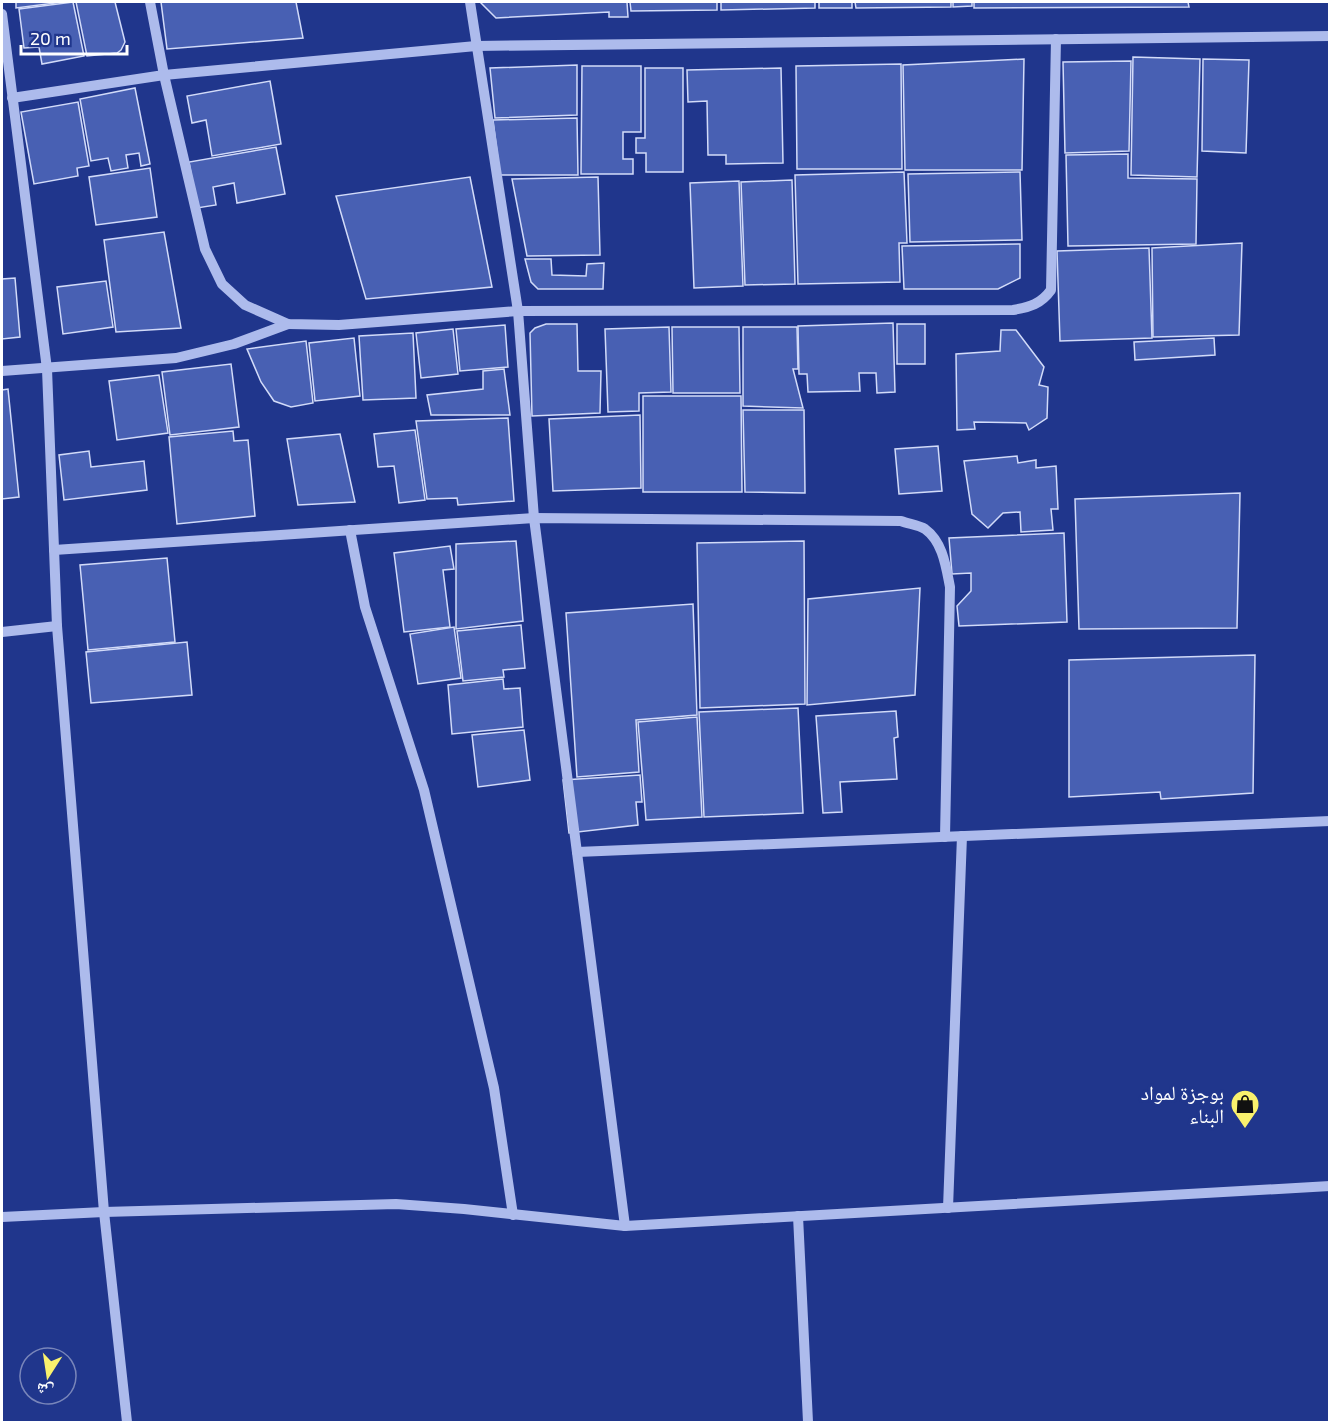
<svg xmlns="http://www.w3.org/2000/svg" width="1331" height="1424" font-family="'Exo 2','Noto Naskh Arabic',sans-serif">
  <rect width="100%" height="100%" fill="#20368c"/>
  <g fill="#4860b3" stroke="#d2dbf9" stroke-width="1.5">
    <polygon points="16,2 63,2 16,8"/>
    <polygon points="73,2 84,56 42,64 39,47 24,48 19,9"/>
    <polygon points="76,2 115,2 125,42 121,50 117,53 87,56"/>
    <polygon points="161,2 296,2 303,38 167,49"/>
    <polygon points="480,2 627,2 628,17 609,17 609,12 496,18"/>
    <polygon points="630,2 717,2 717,10 631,11"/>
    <polygon points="721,2 815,2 815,8 721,10"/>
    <rect x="819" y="2" width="33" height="6"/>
    <polygon points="855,2 951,2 951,7 856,8"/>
    <polygon points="953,2 972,2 972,6 953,7"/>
    <polygon points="974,2 1188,2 1189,7 974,8"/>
    <polygon points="1133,57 1200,59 1197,177 1131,175"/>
    <polygon points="1024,59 1022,170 905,170 903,65"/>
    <polygon points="1203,59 1249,60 1246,153 1202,151"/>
    <polygon points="1131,61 1129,151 1065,153 1063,62"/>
    <polygon points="901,64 902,169 797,169 796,66"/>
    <polygon points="577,65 577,115 495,118 490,68"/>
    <polygon points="582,66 641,66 641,132 623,132 623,159 633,159 633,174 581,174"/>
    <polygon points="645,68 683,68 683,172 646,172 646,153 636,153 636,138 645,138"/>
    <polygon points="781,68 783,163 726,164 726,155 708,155 707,101 688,102 687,70"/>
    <polygon points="270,81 281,144 212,156 206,120 192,123 187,96"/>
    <polygon points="135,88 150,164 141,166 139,153 126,155 128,168 111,171 108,158 91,161 80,99"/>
    <polygon points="78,102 89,166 77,168 78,176 34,184 21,112"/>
    <polygon points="577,118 578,175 500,175 493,120"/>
    <polygon points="276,147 285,194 237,203 234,183 213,187 216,205 197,208 189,162"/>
    <polygon points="1128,154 1128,178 1197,179 1196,244 1068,246 1066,155"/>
    <polygon points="150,168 157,217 96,225 89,177"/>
    <polygon points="904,172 907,243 899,243 900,282 798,284 795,175"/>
    <polygon points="1020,172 1022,240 910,242 908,174"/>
    <polygon points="470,177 492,287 366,299 336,196"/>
    <polygon points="598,177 600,255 527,256 512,179"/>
    <polygon points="792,180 795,284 745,285 741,182"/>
    <polygon points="739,181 743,286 694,288 690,183"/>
    <polygon points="164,232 181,328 116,332 104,240"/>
    <polygon points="1242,243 1239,335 1153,337 1152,248"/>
    <polygon points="1020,244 1020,278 998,289 904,289 902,246"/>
    <polygon points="1149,248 1152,338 1060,341 1057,251"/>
    <polygon points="525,259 551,259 552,275 586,276 587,264 604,263 603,289 538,289 531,282"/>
    <polygon points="15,278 20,337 2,339 2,279"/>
    <polygon points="106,281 113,327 63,334 57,287"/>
    <polygon points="893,323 895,392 877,393 876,373 859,373 860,391 808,392 807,374 799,374 798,326"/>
    <polygon points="546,324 577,324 578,371 601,371 600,413 532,416 530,333 535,328"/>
    <rect x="897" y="324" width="28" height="40"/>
    <polygon points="505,325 508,367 460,371 456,329"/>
    <polygon points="669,327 671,392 639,393 639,411 608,412 605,329"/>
    <polygon points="672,327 739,327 740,393 673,393"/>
    <polygon points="743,327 797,327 798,369 793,369 803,408 743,406"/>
    <polygon points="453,329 458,374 421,378 416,333"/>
    <polygon points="1001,330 1016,330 1044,367 1039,385 1048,387 1047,418 1029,430 1026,423 974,422 975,429 957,430 956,354 1000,351"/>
    <polygon points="413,333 416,398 363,400 359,336"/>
    <polygon points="354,338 360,396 315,401 309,343"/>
    <polygon points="1214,338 1215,355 1135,360 1134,342"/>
    <polygon points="306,341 313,403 291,407 274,401 261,382 247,349"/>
    <polygon points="231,364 239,427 170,435 162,372"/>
    <polygon points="504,369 510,415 431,415 427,395 483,389 483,371"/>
    <polygon points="159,375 168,433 117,440 109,381"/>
    <polygon points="8,389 19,497 2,499 2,390"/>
    <polygon points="643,396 741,396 742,492 643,492"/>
    <polygon points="743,410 804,410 805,493 745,492"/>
    <polygon points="640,415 641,488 553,491 549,419"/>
    <polygon points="508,418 514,501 458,505 457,498 427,499 416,421"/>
    <polygon points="415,430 425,500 399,503 394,466 378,467 374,434"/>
    <polygon points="233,431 234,441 248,440 255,516 177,524 169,437"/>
    <polygon points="340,434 355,502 298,505 287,439"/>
    <polygon points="938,446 942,491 899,494 895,449"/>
    <polygon points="89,451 91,467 144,461 147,490 64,500 59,455"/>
    <polygon points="1017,456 1018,463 1036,460 1036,468 1056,466 1058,509 1051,509 1053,530 1021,532 1020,512 1003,513 988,528 972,514 964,461"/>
    <polygon points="1240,493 1237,628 1079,629 1075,499"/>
    <polygon points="1064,533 1067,622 959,626 957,606 971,591 971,573 952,574 949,538"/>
    <polygon points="516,541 523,621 456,629 456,544"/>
    <polygon points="804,541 805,704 700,708 697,543"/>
    <polygon points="450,546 454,569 443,570 450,627 404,632 394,553"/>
    <polygon points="167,558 175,642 88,650 80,565"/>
    <polygon points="920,588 915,695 807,705 808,599"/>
    <polygon points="693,604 697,715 636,720 639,772 577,777 566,613"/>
    <polygon points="521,625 525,668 503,670 504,677 463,681 457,631"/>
    <polygon points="454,627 461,678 418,684 410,634"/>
    <polygon points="187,642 192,695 91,703 86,652"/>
    <polygon points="1255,655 1253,793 1161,799 1160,792 1069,797 1069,660"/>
    <polygon points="503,679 504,689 520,688 523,727 452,734 448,685"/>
    <polygon points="798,708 803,813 704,817 699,712"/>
    <polygon points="896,711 898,737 894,738 897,779 840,782 842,812 823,813 816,716"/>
    <polygon points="697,717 702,817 646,820 638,722"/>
    <polygon points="524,730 530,780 478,787 472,735"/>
    <polygon points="640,775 642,802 636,802 638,825 569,833 563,780"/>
  </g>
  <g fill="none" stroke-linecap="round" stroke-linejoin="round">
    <g stroke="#adbbec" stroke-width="10">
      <path d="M 150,2 L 164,75 L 205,249 L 222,284 L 245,305 L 288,324 L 339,325 L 518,311 L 1013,310 C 1030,307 1041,304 1051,290 L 1056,39"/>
      <polyline points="470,2 518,311 534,518 625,1226"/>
      <polyline points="2,14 47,369 57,626 104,1212 127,1422"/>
      <polyline points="12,98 164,75 476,46 1330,36"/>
      <polyline points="2,371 176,358 234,344 288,324"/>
      <polyline points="350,530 365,607 424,790 494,1088 513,1215"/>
      <path d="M 54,550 L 534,518 L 901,521 C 909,524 919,525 925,529 C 943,542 946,567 950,587 L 945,837"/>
      <polyline points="2,632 57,626"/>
      <polyline points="577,852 1330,821"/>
      <polyline points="948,1208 962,836"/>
      <polyline points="798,1216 808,1422"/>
      <polyline points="2,1217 104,1212 396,1204 464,1209 625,1226 1330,1186"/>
    </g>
  </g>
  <defs>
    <g id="shop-pin" transform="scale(1.5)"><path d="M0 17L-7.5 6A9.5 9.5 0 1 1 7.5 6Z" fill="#f9f16d" stroke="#20368c"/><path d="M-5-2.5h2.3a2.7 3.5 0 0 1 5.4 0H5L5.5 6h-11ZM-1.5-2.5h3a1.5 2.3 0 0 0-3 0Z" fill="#111"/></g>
  </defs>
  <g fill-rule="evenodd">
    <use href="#shop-pin" x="1245" y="1104"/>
  </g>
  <g text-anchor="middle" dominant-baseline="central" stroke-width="6" stroke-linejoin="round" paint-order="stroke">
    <g font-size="20" fill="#fff" stroke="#20368c" text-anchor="end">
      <text x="1224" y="1092">بوجزة لمواد<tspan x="1224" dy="23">البناء</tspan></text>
    </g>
  </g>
  <rect width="1331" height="1424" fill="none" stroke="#ffffff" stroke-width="6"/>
  <g transform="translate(48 1376) rotate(192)"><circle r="28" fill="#20368c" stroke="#7986ba" stroke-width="1.5"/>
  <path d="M0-4.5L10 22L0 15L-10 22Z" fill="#f9f16d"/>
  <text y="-9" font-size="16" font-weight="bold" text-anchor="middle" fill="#ffffff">ش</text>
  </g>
  <path d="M21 45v9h106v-9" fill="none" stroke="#ffffff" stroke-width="3"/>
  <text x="30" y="45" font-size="18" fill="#ffffff" stroke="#20368c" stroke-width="4.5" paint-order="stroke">20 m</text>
</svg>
